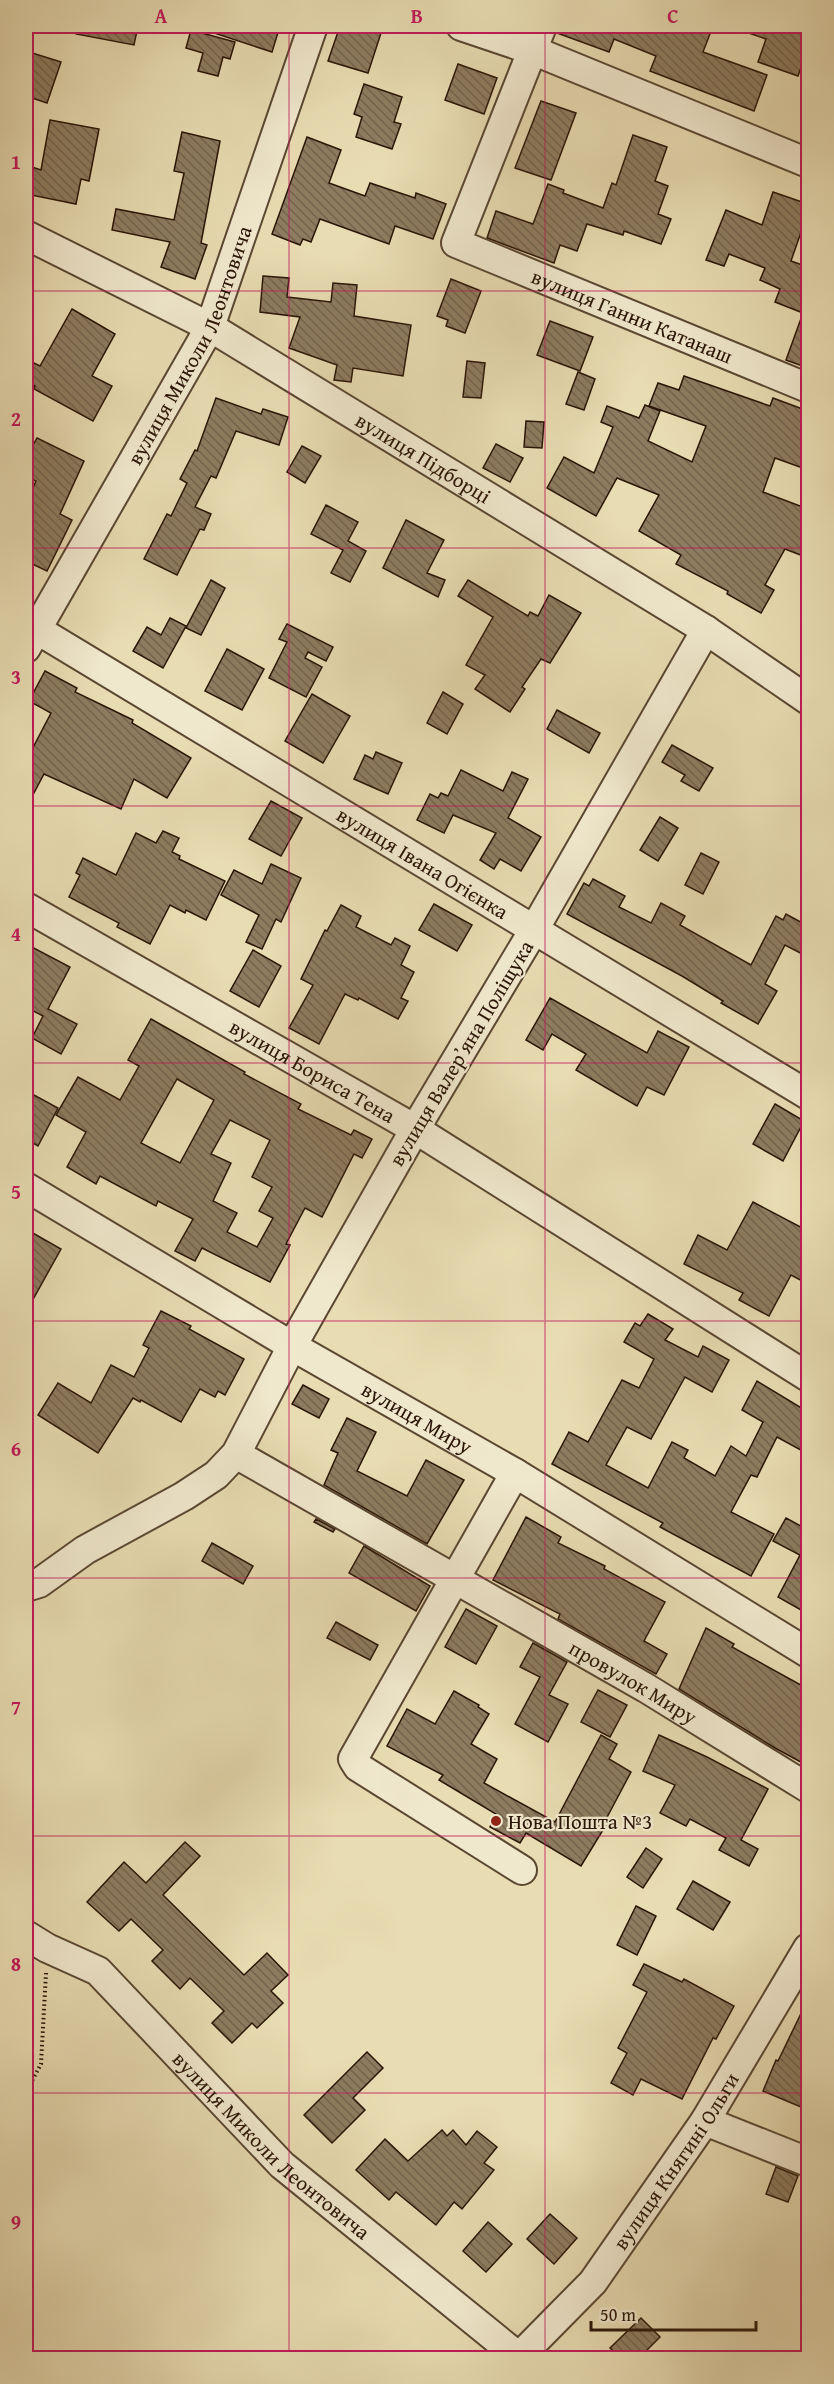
<svg xmlns="http://www.w3.org/2000/svg" width="834" height="2384" font-family="'Gentium Book Plus',serif">
  <defs>
    <pattern id="building-back-hatch" width="6" height="6" patternUnits="userSpaceOnUse" patternTransform="scale(1.5)"><rect width="6" height="6" fill="#8d7c60"/><path d="M-1 5l2 2M0 0l6 6M5-1l2 2" fill="none" stroke="#73644d"/></pattern>
  </defs>
  <rect width="100%" height="100%" fill="#e8dcb2"/>
  <filter id="stains"><feTurbulence type="fractalNoise" baseFrequency=".00333" numOctaves="4"/><feColorMatrix values="0 0 0 0 .2 0 0 0 0 .09 0 0 0 0 .02 0 0 0 .5 -.17"/></filter>
  <radialGradient id="worn" r=".72"><stop offset=".6" stop-color="#630" stop-opacity="0"/><stop offset="1" stop-color="#630" stop-opacity=".3"/></radialGradient>
  <g fill="url(#building-back-hatch)" stroke="#2a1507" stroke-width="1.5" fill-rule="evenodd">
    <polygon points="77,26 138,26 134,45 76,34"/>
    <polygon points="203,26 280,26 272,52 202,29"/>
    <polygon points="340,26 367,26 382,30 368,73 328,61"/>
    <polygon points="558,26 713,26 703,52 767,75 754,111 650,71 656,56 614,39 609,52 557,33"/>
    <polygon points="735,26 808,26 808,48 798,76 758,62 766,39 734,28"/>
    <polygon points="191,30 235,42 230,59 223,57 218,76 198,71 203,53 186,48"/>
    <polygon points="26,51 61,62 47,103 26,96"/>
    <polygon points="458,64 497,78 484,114 445,100"/>
    <polygon points="364,84 402,97 394,122 401,124 392,149 356,137 362,117 354,114"/>
    <polygon points="541,101 576,113 551,180 515,168"/>
    <polygon points="50,120 99,129 89,181 81,179 76,204 26,194 26,165 41,170"/>
    <polygon points="182,132 220,141 201,243 207,245 195,279 161,267 170,242 112,230 116,209 174,220 184,173 174,171"/>
    <polygon points="633,135 667,147 655,181 668,186 658,214 671,219 661,244 624,231 623,235 587,224 577,251 560,245 554,263 487,238 496,211 533,224 548,184 564,190 563,193 603,208 612,183 616,185"/>
    <polygon points="307,137 341,150 329,183 365,196 370,183 415,198 416,193 446,204 433,239 395,226 389,244 320,219 311,242 303,239 300,245 272,234"/>
    <polygon points="773,192 808,204 808,212 791,261 808,267 808,368 786,360 803,313 775,302 780,289 760,280 765,268 729,254 724,266 706,260 726,210 762,225"/>
    <polygon points="263,276 289,278 287,297 331,302 333,283 357,285 354,316 411,325 403,376 353,368 351,382 334,380 337,365 289,348 300,317 260,312"/>
    <polygon points="451,279 481,291 465,333 446,326 448,320 437,316"/>
    <polygon points="72,309 115,334 92,376 112,386 93,421 34,389 35,386 26,382 34,363 40,366"/>
    <polygon points="550,321 593,337 580,371 537,355"/>
    <polygon points="467,361 485,363 481,398 463,397"/>
    <polygon points="578,372 595,379 584,410 566,404"/>
    <polygon points="684,376 770,406 773,398 808,411 808,470 775,458 763,492 808,509 808,558 785,549 765,585 774,590 761,613 727,594 728,591 676,564 681,555 639,531 659,495 617,478 596,516 547,488 564,457 594,473 613,427 601,422 607,406 639,418 645,405 660,411 648,441 692,462 706,426 649,406 658,383 679,390"/>
    <polygon points="216,398 261,414 263,409 288,417 279,445 236,431 216,478 211,476 195,507 211,514 204,530 200,529 177,575 144,559 167,514 171,516 187,483 180,479 195,450 197,451"/>
    <polygon points="526,421 544,422 542,448 524,447"/>
    <polygon points="37,438 84,461 60,514 72,520 47,571 26,561 26,504 36,481 26,476 26,442 33,445"/>
    <polygon points="496,444 523,458 510,482 483,468"/>
    <polygon points="302,446 321,456 305,483 287,472"/>
    <polygon points="326,505 358,522 348,541 366,551 350,582 331,573 343,550 311,534"/>
    <polygon points="406,520 444,540 427,573 445,580 438,597 383,568"/>
    <polygon points="211,580 225,588 201,635 186,628"/>
    <polygon points="468,580 528,616 530,612 538,616 549,595 581,613 550,663 541,659 522,687 525,689 510,712 475,689 485,675 466,665 493,617 458,596"/>
    <polygon points="170,618 186,626 163,668 133,651 147,627 161,635"/>
    <polygon points="287,624 333,647 326,661 308,652 305,658 322,667 306,697 269,678 287,642 279,639"/>
    <polygon points="227,649 264,669 242,710 205,691"/>
    <polygon points="45,671 77,688 75,692 133,720 132,723 191,758 167,798 134,779 121,809 44,774 26,808 26,761 51,713 29,701"/>
    <polygon points="443,692 463,704 447,734 427,723"/>
    <polygon points="312,694 350,716 323,763 285,741"/>
    <polygon points="557,710 600,733 589,753 547,729"/>
    <polygon points="672,745 713,768 699,791 681,781 685,775 662,762"/>
    <polygon points="376,752 402,763 388,794 354,779 365,755 373,759"/>
    <polygon points="461,770 503,791 512,772 528,779 508,818 541,837 521,871 500,859 494,869 480,860 496,833 453,815 444,833 417,820 430,794 438,798 441,793 448,796"/>
    <polygon points="271,801 302,818 281,856 249,839"/>
    <polygon points="660,817 678,828 658,861 640,850"/>
    <polygon points="163,831 179,838 172,852 180,856 179,859 225,881 206,920 186,910 185,913 170,905 150,944 117,927 119,923 69,897 80,875 76,873 83,858 116,875 136,833 156,843"/>
    <polygon points="701,853 719,862 703,894 685,885"/>
    <polygon points="271,864 301,878 281,922 276,919 262,949 246,942 259,915 221,895 234,870 262,884"/>
    <polygon points="593,879 625,896 619,907 651,923 661,903 685,916 680,925 751,965 776,916 783,920 786,914 808,926 808,957 785,945 765,984 777,991 758,1024 721,1003 723,1001 682,976 567,914 584,883 589,886"/>
    <polygon points="434,904 472,925 457,951 419,930"/>
    <polygon points="341,905 361,916 356,927 391,945 395,938 410,946 401,965 414,972 401,998 408,1001 398,1019 359,998 358,1000 345,994 319,1044 289,1028 313,985 301,979 325,930 327,931"/>
    <polygon points="26,944 70,967 48,1009 77,1024 61,1054 32,1038 43,1016 26,1007"/>
    <polygon points="253,950 281,966 259,1007 230,991"/>
    <polygon points="550,998 647,1053 658,1031 689,1047 664,1095 647,1087 637,1106 576,1070 586,1054 552,1034 543,1050 526,1040"/>
    <path d="M 151,1019 L 245,1072 L 244,1074 L 301,1104 L 298,1109 L 351,1135 L 354,1130 L 372,1139 L 362,1158 L 354,1154 L 322,1217 L 305,1208 L 286,1244 L 290,1245 L 270,1282 L 202,1248 L 195,1261 L 175,1251 L 193,1219 L 158,1201 L 156,1206 L 100,1176 L 96,1184 L 67,1167 L 86,1132 L 56,1115 L 78,1077 L 120,1100 L 139,1066 L 128,1060 ZM 177,1079 L 214,1100 L 180,1163 L 141,1143 ZM 230,1120 L 270,1140 L 252,1177 L 272,1187 L 259,1211 L 273,1218 L 257,1247 L 227,1232 L 237,1213 L 213,1201 L 231,1163 L 211,1154 Z"/>
    <polygon points="32,1094 58,1108 38,1146 26,1139 26,1105"/>
    <polygon points="775,1104 804,1121 783,1161 753,1144"/>
    <polygon points="753,1202 808,1231 808,1284 791,1275 769,1316 739,1300 743,1293 684,1264 698,1235 727,1250"/>
    <polygon points="31,1232 61,1249 26,1312 26,1243"/>
    <polygon points="161,1311 191,1326 189,1329 244,1359 225,1395 218,1391 215,1397 200,1389 181,1422 141,1400 140,1402 133,1398 98,1453 38,1415 58,1383 91,1403 111,1365 134,1377 149,1348 143,1345"/>
    <polygon points="648,1314 673,1329 665,1340 698,1357 703,1346 729,1360 712,1392 685,1377 651,1439 627,1427 606,1465 648,1488 672,1442 688,1450 684,1458 715,1476 731,1446 746,1456 763,1422 742,1410 757,1381 808,1412 808,1454 777,1437 757,1477 751,1475 731,1512 774,1534 751,1576 660,1527 663,1523 552,1464 569,1432 588,1442 622,1380 639,1388 654,1359 624,1342 635,1323 640,1326"/>
    <polygon points="303,1385 329,1399 319,1418 292,1404"/>
    <polygon points="347,1418 376,1432 357,1471 407,1496 426,1460 464,1480 427,1544 324,1485 338,1453 331,1450"/>
    <polygon points="526,1517 561,1537 558,1543 605,1566 604,1569 665,1602 644,1641 667,1654 656,1674 558,1619 560,1614 493,1580"/>
    <polygon points="786,1518 808,1530 808,1614 778,1597 800,1555 773,1541"/>
    <polygon points="316,1519 335,1529 333,1532 314,1522"/>
    <polygon points="212,1543 253,1566 243,1584 202,1561"/>
    <polygon points="364,1546 430,1586 416,1611 349,1573"/>
    <polygon points="466,1609 497,1626 476,1664 445,1647"/>
    <polygon points="336,1622 378,1645 370,1660 327,1638"/>
    <polygon points="706,1628 734,1644 732,1647 808,1689 808,1766 775,1748 679,1689"/>
    <polygon points="533,1643 567,1662 549,1695 568,1704 548,1742 515,1724 540,1677 520,1667"/>
    <polygon points="598,1690 627,1705 610,1737 581,1722"/>
    <polygon points="454,1691 479,1705 478,1707 489,1714 471,1744 497,1759 484,1783 555,1822 601,1735 617,1744 609,1759 631,1772 604,1823 606,1825 581,1866 526,1833 520,1843 490,1827 496,1814 439,1780 443,1775 387,1746 407,1709 435,1724"/>
    <polygon points="659,1735 707,1757 768,1789 741,1840 758,1849 749,1866 719,1850 726,1838 690,1819 686,1826 660,1813 675,1785 643,1771"/>
    <polygon points="185,1842 200,1856 163,1895 244,1975 267,1953 288,1975 271,1991 283,2003 257,2028 252,2023 232,2043 212,2023 224,2011 190,1978 180,1989 152,1961 163,1950 131,1919 119,1931 87,1902 124,1862 146,1883"/>
    <polygon points="646,1848 662,1859 643,1888 627,1877"/>
    <polygon points="693,1881 730,1902 713,1930 677,1909"/>
    <polygon points="636,1906 656,1916 637,1955 617,1945"/>
    <polygon points="644,1964 682,1982 684,1979 734,2006 716,2039 713,2038 682,2099 641,2079 633,2095 611,2083 627,2053 618,2048 647,1992 633,1985"/>
    <polygon points="808,1999 808,2089 801,2107 763,2091 776,2060 778,2061"/>
    <polygon points="367,2052 383,2068 353,2098 365,2110 332,2143 304,2115"/>
    <polygon points="442,2130 447,2136 453,2130 466,2145 477,2131 497,2147 484,2163 494,2170 462,2209 454,2202 436,2225 396,2192 389,2200 356,2170 385,2139 408,2161"/>
    <polygon points="776,2167 798,2176 788,2202 766,2194"/>
    <polygon points="550,2214 577,2238 554,2264 527,2239"/>
    <polygon points="488,2222 512,2244 486,2272 463,2251"/>
    <polygon points="641,2318 660,2337 639,2358 621,2358 610,2348"/>
  </g>
  <g fill="none" stroke-linecap="round" stroke-linejoin="round">
    <g stroke="#5a4732" stroke-width="32">
      <g id="minor">
        <polyline points="461,26 532,50 808,163"/>
        <path id="s1" d="M 542,26 L 456,243 L 808,388"/>
        <path id="s2" d="M 26,235 L 210,327 L 706,630 L 808,700"/>
        <path id="s3" d="M 36,629 L 808,1095"/>
        <path id="s4" d="M 26,648 L 210,327 L 313,26"/>
        <path id="s5" d="M 26,907 L 415,1129 L 808,1377"/>
        <path id="s6" d="M 26,1187 L 292,1346 L 515,1473 L 808,1653"/>
        <path id="s7" d="M 236,1454 L 646,1688 L 808,1788"/>
        <polyline points="515,1473 353,1759 358,1767 522,1870"/>
        <polyline points="26,1587 39,1583 85,1550 184,1496 216,1475 236,1454 292,1346 415,1129 535,928 706,630"/>
        <path id="s8" d="M 26,1935 L 47,1948 L 98,1971 L 282,2165 L 520,2358"/>
        <polyline points="705,2121 808,2162"/>
        <path id="s9" d="M 519,2357 L 593,2282 L 705,2121 L 808,1948"/>
      </g>
    </g>
    <polyline stroke="#2a1507" stroke-width="4" stroke-dasharray="1.5 3" stroke-linecap="butt" points="26,2092 41,2064 46,1973"/>
    <use href="#minor" stroke="#f0e8cd" stroke-width="28"/>
  </g>
  <path fill="none" stroke="#c2185b" stroke-width="1.5" stroke-opacity="0.55" d="M 289,26 L 289,2358M 545,26 L 545,2358M 26,291 L 808,291M 26,548 L 808,548M 26,806 L 808,806M 26,1063 L 808,1063M 26,1321 L 808,1321M 26,1578 L 808,1578M 26,1836 L 808,1836M 26,2093 L 808,2093"/>
  <circle fill="#8f2418" stroke="#f0e8cd" stroke-width="2" cx="496" cy="1821" r="6"/>
  <g text-anchor="middle" dominant-baseline="central" stroke-width="4.5" stroke-linejoin="round" paint-order="stroke">
    <g font-size="21" fill="#2a1507" stroke="#f0e8cd">
      <text stroke="none"><textPath href="#s1" startOffset="424">вулиця Ганни Катанаш</textPath></text>
      <text stroke="none"><textPath href="#s4" startOffset="345">вулиця Миколи Леонтовича</textPath></text>
      <text stroke="none"><textPath href="#s2" startOffset="456">вулиця Підборці</textPath></text>
      <text stroke="none"><textPath href="#s3" startOffset="452">вулиця Івана Огієнка</textPath></text>
      <text transform="translate(461 1053) rotate(-59)">вулиця Валерʼяна Поліщука</text>
      <text stroke="none"><textPath href="#s5" startOffset="330">вулиця Бориса Тена</textPath></text>
      <text stroke="none"><textPath href="#s6" startOffset="454">вулиця Миру</textPath></text>
      <text stroke="none"><textPath href="#s7" startOffset="458">провулок Миру</textPath></text>
      <text stroke="none"><textPath href="#s8" startOffset="327">вулиця Миколи Леонтовича</textPath></text>
      <text stroke="none"><textPath href="#s9" startOffset="252">вулиця Княгині Ольги</textPath></text>
    </g>
    <g font-size="21" fill="#2a1507" stroke="#f0e8cd" text-anchor="start">
      <text x="508" y="1821">Нова Пошта №3</text>
    </g>
  </g>
  <rect width="834" height="2384" fill="none" stroke="#e8dcb2" stroke-width="66"/>
  <path d="M591 2321v9h165v-9" fill="none" stroke="#2a1507" stroke-width="3"/>
  <text x="600" y="2321" font-size="18" fill="#2a1507" stroke="#f0e8cd" stroke-width="4.5" paint-order="stroke">50 m</text>
  <rect x="33" y="33" width="768" height="2318" fill="none" stroke="#c2185b" stroke-width="2"/>
  <g font-size="20" text-anchor="middle" font-weight="bold" fill="#c2185b">
    <text x="161" y="23">A</text>
    <text x="417" y="23">B</text>
    <text x="673" y="23">C</text>
    <text x="16" y="169">1</text>
    <text x="16" y="426">2</text>
    <text x="16" y="684">3</text>
    <text x="16" y="941">4</text>
    <text x="16" y="1199">5</text>
    <text x="16" y="1456">6</text>
    <text x="16" y="1714">7</text>
    <text x="16" y="1971">8</text>
    <text x="16" y="2229">9</text>
  </g>
  <rect width="100%" height="100%" filter="url(#stains)"/>
  <rect width="100%" height="100%" fill="url(#worn)"/>
</svg>
